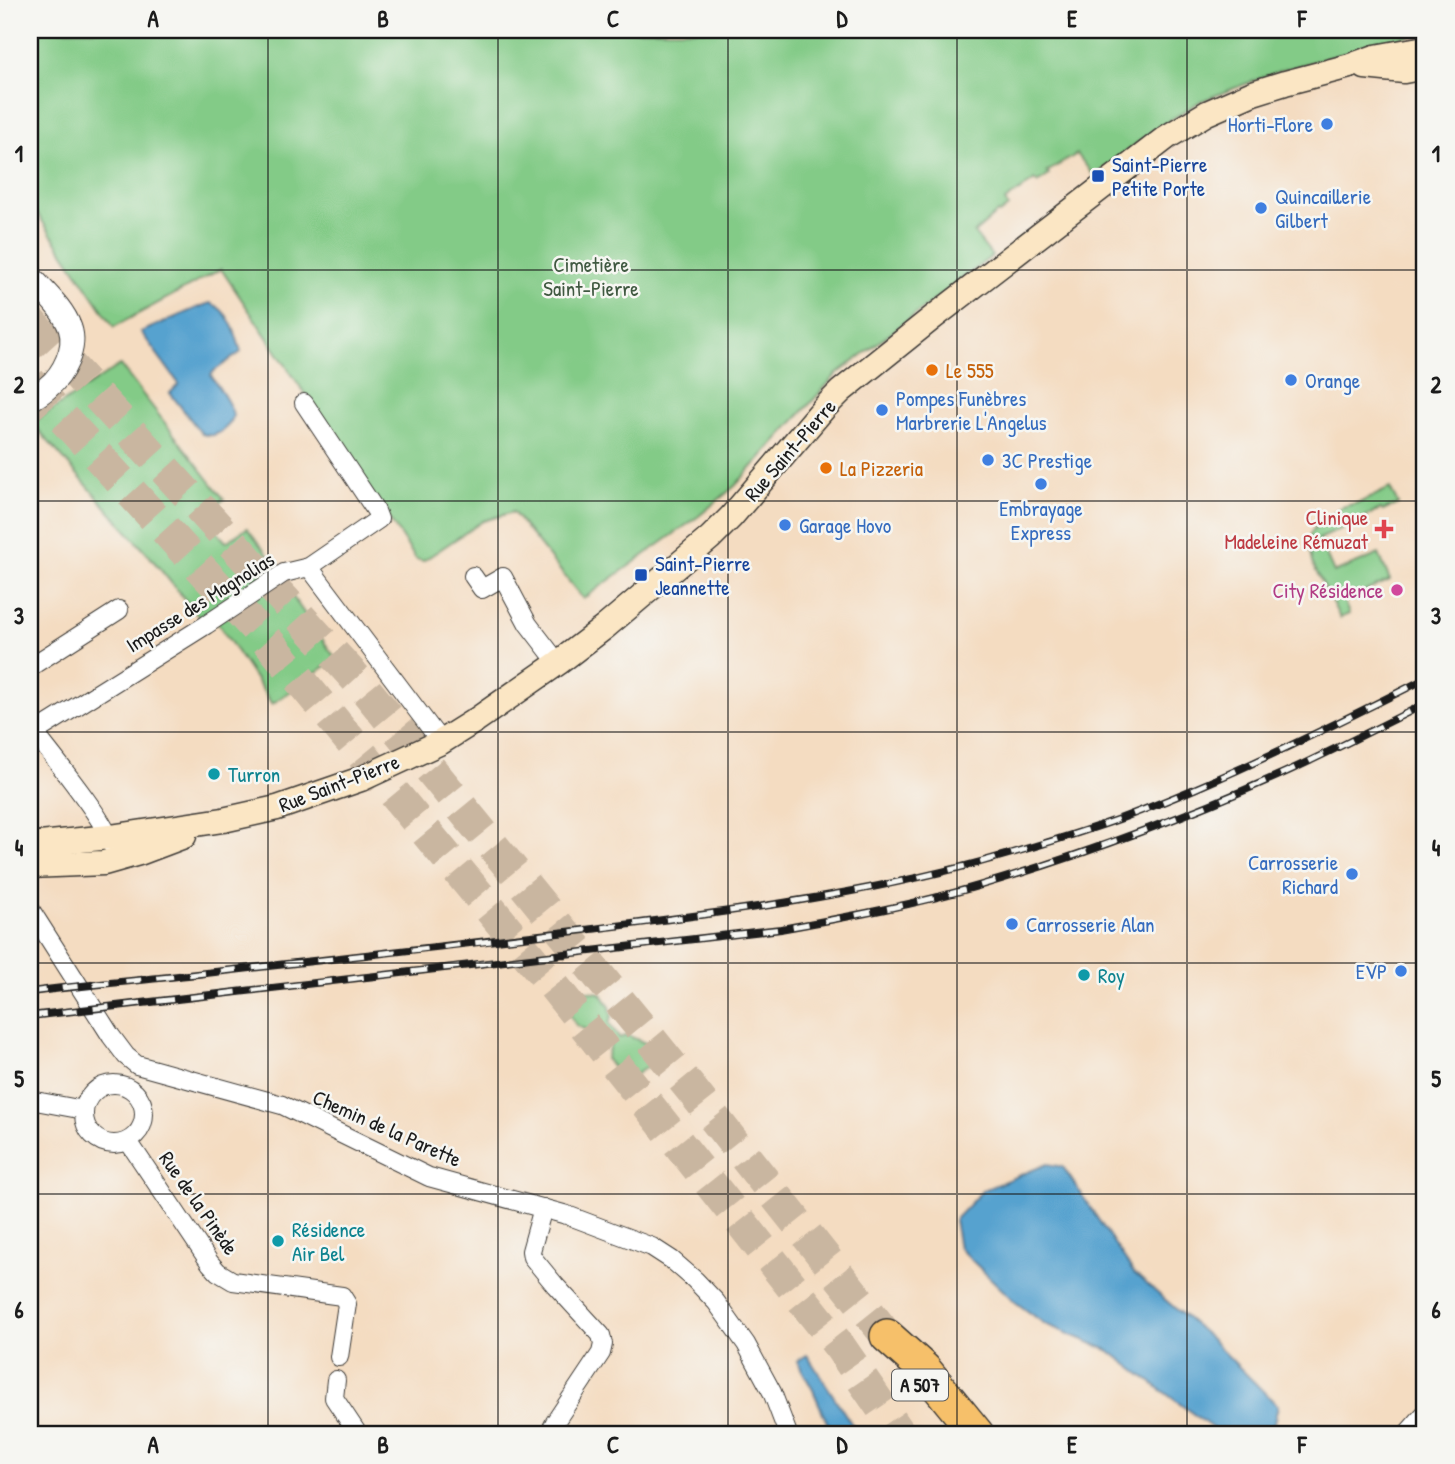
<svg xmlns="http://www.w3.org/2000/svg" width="1455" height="1464" font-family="'Patrick Hand',sans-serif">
  <rect width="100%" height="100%" fill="#f6f6f2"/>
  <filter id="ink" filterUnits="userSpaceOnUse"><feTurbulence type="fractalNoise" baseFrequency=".0143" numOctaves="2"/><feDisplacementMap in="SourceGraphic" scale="14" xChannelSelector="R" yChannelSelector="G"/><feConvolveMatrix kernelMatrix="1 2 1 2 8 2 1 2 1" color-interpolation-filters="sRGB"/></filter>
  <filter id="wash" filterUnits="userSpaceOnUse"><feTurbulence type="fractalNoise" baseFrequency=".00686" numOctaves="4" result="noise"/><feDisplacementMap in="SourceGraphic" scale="28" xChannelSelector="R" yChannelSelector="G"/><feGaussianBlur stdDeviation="1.57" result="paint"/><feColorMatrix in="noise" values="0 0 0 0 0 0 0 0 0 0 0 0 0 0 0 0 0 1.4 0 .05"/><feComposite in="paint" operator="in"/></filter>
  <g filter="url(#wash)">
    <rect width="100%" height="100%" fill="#f4dcc1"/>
    <g fill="#83cb87" stroke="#507452" stroke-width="2">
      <polygon points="30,30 1425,30 1425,33 1400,38 1282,70 1201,101 1154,130 1094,176 1077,154 1047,172 1049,175 1038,183 1035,180 1005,201 1008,207 999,214 997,213 974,233 992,256 836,375 735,486 699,516 583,599 513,512 483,521 423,561 416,559 221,269 114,327 30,203"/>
      <polygon points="120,365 224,499 203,516 226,542 247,528 278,568 203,622 151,558 32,423"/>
      <polygon points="1390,488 1398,504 1383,511 1381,509 1366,516 1366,518 1319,539 1334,573 1379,554 1390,580 1344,601 1349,614 1340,618 1312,563 1309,547 1310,534 1316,526 1342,507 1361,502"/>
      <polygon points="281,580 336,659 272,704 217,622"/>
      <polygon points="587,991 601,993 610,1007 612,1017 609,1023 619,1038 627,1035 645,1043 655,1049 653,1063 635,1075 615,1070 606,1059 610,1045 600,1027 586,1030 576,1025 567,1010 573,999"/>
    </g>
    <g fill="#56a2cf" stroke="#395f76" stroke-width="2">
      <path d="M 210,303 C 230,310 236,334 241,352 L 214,371 L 211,375 C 216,385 233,406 233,416 C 232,422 228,426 223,430 C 216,436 210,436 202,434 L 170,393 L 179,384 L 141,332 L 199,307 Z"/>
      <polygon points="1047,1164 1063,1167 1134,1273 1211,1339 1278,1406 1272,1431 1268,1434 1220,1434 1108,1350 1045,1324 1014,1301 959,1248 954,1220 983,1190"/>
      <polygon points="807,1355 858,1434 832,1434 813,1390 797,1361"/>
    </g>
  </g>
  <g filter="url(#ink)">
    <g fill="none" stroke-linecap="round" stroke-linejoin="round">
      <g stroke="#c9b6a0" stroke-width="33" stroke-dasharray="33 17" stroke-linecap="butt">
        <polyline points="30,322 360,683 691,1089 887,1336"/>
        <polyline points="30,382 271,645 548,979 840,1347 900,1434"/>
      </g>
      <g stroke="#3c3935" stroke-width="20">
        <g id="minor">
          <polyline points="309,567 441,742"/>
          <polyline points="473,576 482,589 503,577 528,624 558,663"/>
          <polyline points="30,667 119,610"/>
          <path d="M 30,727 C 46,748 109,824 111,844"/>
          <polyline points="34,733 206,625 284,573 309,567 379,519 376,511 304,403"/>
          <polyline points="30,909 111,1036 126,1056 137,1065 282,1105 429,1177 567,1215 652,1247 672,1260 695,1280 716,1302 746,1344 772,1392 788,1434"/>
          <circle cx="114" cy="1114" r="30"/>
          <polyline points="30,1100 84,1110"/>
          <polyline points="128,1141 210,1263 218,1272 233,1281 342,1296 347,1304 339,1357"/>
          <polyline points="543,1208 531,1251 532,1257 555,1285 601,1335 603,1344 601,1353 555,1422 549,1434"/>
          <polyline points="336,1380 334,1398 358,1434"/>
        </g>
      </g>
      <g stroke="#3c3935" stroke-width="25">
        <g id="tertiary">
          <path d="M 30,276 C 44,292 63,308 70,328 C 77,348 63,375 48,387 C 43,392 36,396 30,400"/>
          <polyline points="1410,1434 1425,1417"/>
        </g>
      </g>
      <g stroke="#3c3935" stroke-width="27">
        <g id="secondary">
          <polyline points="1365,67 1404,71 1425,67"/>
          <polyline points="30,845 110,837 223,820 277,808 361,779 441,742 476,720 558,663 605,627 710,538 731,517 824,408 841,391 931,319 1167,137 1207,113 1253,93 1285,83 1350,66 1375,57 1425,48"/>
          <polyline points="30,866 104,863 139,853 184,836"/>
        </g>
      </g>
      <g stroke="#3c3935" stroke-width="36">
        <polyline id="motorway" points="887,1336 924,1369 977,1434"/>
      </g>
      <use href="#minor" stroke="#fff" stroke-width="18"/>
      <use href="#tertiary" stroke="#fff" stroke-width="23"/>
      <use href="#secondary" stroke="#fbe6c4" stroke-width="24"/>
      <use href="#motorway" stroke="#f6c06b" stroke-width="33"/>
      <g stroke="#1c1c1c" stroke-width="8">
        <g id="rail">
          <path d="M 30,992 C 82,985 135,981 188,975 C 320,960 452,946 584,930 C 719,913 853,897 984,861 C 1030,848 1077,834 1122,818 C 1226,779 1326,729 1425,679"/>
          <path d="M 30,1016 L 781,929 C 847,917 914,905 978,886 C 1080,856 1180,819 1277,776 C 1327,754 1376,728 1425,704"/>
        </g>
      </g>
      <use href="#rail" stroke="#f6f6f2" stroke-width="5" stroke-dasharray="16" stroke-linecap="butt"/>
    </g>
  </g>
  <path fill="none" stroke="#1c1c1c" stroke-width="2" stroke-opacity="0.55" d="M 268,30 L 268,1434M 498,30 L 498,1434M 728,30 L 728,1434M 957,30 L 957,1434M 1187,30 L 1187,1434M 30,270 L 1425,270M 30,501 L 1425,501M 30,732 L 1425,732M 30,963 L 1425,963M 30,1194 L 1425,1194"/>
  <g fill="#3f7fe0" stroke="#f6f6f2" stroke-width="2.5">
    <circle cx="1327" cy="124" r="7"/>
    <circle cx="1261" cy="208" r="7"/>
    <circle cx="1291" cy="380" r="7"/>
    <circle cx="882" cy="410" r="7"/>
    <circle cx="988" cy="460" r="7"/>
    <circle cx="1041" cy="484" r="7"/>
    <circle cx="785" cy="525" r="7"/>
    <circle cx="1352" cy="874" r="7"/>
    <circle cx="1012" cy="924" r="7"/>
    <circle cx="1401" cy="971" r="7"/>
  </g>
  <g fill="#1a4fb4" stroke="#f6f6f2" stroke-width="2.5">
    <rect x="1091" y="169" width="14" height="14" rx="3.5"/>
    <rect x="634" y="568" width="14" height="14" rx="3.5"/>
  </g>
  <g fill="#e8710a" stroke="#f6f6f2" stroke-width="2.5">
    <circle cx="932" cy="370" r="7"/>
    <circle cx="826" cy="468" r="7"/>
  </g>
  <path fill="#e0444e" stroke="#f6f6f2" stroke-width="2.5" d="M1380.5 518.5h7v7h7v7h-7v7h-7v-7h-7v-7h7z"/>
  <circle fill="#d1479c" stroke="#f6f6f2" stroke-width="2.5" cx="1397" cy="590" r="7"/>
  <g fill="#0f9aa8" stroke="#f6f6f2" stroke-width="2.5">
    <circle cx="214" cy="774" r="7"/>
    <circle cx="1084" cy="975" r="7"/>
    <circle cx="278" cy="1241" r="7"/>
  </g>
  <g text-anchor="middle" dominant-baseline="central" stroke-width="5" stroke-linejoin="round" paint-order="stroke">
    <rect fill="#f6f6f2" stroke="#5d5d5c" stroke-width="2" x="892" y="1369.5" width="56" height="31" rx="5"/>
    <g font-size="19" font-weight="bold" fill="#1c1c1c">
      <text x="920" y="1385">A 507</text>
    </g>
    <g font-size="21" fill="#366cbe" stroke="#f6f6f2" text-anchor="start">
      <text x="1313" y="124" text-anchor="end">Horti-Flore</text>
      <text x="1275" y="196">Quincaillerie<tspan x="1275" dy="24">Gilbert</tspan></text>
      <text x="1305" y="380">Orange</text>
      <text x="896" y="398">Pompes Funèbres<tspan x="896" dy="24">Marbrerie L'Angelus</tspan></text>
      <text x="1002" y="460">3C Prestige</text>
      <text x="1041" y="508" text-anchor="middle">Embrayage<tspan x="1041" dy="24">Express</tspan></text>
      <text x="799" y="525">Garage Hovo</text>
      <text x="1338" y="862" text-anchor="end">Carrosserie<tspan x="1338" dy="24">Richard</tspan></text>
      <text x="1026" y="924">Carrosserie Alan</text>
      <text x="1387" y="971" text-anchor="end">EVP</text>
    </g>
    <g font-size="21" fill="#164399" stroke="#f6f6f2" text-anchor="start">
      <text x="1112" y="164">Saint-Pierre<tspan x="1112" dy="24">Petite Porte</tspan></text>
      <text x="655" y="563">Saint-Pierre<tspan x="655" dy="24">Jeannette</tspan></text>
    </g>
    <g font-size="21" fill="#405941" stroke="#f6f6f2">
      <text x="591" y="264">Cimetière<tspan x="591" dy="24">Saint-Pierre</tspan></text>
    </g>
    <g font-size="21" fill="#c56008" stroke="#f6f6f2" text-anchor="start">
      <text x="946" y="370">Le 555</text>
      <text x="840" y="468">La Pizzeria</text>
    </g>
    <g font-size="21" fill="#1c1c1c" stroke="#f6f6f2">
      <text transform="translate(790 450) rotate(-49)">Rue Saint-Pierre</text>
      <text transform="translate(200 602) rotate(-32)">Impasse des Magnolias</text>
      <text transform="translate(339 783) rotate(-21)">Rue Saint-Pierre</text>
      <text transform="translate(387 1128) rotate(24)">Chemin de la Parette</text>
      <text transform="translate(199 1203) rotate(55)">Rue de la Pinède</text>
    </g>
    <g font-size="21" fill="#be3a42" stroke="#f6f6f2" text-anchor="end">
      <text x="1368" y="517">Clinique<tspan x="1368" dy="24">Madeleine Rémuzat</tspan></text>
    </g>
    <g font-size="21" fill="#b23c85" stroke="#f6f6f2" text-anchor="end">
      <text x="1383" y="590">City Résidence</text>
    </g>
    <g font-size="21" fill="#0d838f" stroke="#f6f6f2" text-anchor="start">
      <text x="228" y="774">Turron</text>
      <text x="1098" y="975">Roy</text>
      <text x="292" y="1229">Résidence<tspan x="292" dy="24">Air Bel</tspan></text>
    </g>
  </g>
  <rect width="1455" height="1464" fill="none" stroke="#f6f6f2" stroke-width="77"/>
  <rect x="38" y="38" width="1378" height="1388" fill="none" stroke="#1c1c1c" stroke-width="2.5"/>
  <g font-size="23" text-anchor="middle" font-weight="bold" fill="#1c1c1c">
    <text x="153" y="27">A</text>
    <text x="383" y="27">B</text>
    <text x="613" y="27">C</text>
    <text x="842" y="27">D</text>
    <text x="1072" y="27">E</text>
    <text x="1302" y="27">F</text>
    <text x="19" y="162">1</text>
    <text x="1436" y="162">1</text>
    <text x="19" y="393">2</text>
    <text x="1436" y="393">2</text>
    <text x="19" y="624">3</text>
    <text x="1436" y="624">3</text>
    <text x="19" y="856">4</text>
    <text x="1436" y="856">4</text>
    <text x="19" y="1087">5</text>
    <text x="1436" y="1087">5</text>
    <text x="19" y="1318">6</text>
    <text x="1436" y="1318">6</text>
    <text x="153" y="1453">A</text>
    <text x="383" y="1453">B</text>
    <text x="613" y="1453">C</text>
    <text x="842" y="1453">D</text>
    <text x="1072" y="1453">E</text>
    <text x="1302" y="1453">F</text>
  </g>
</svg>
